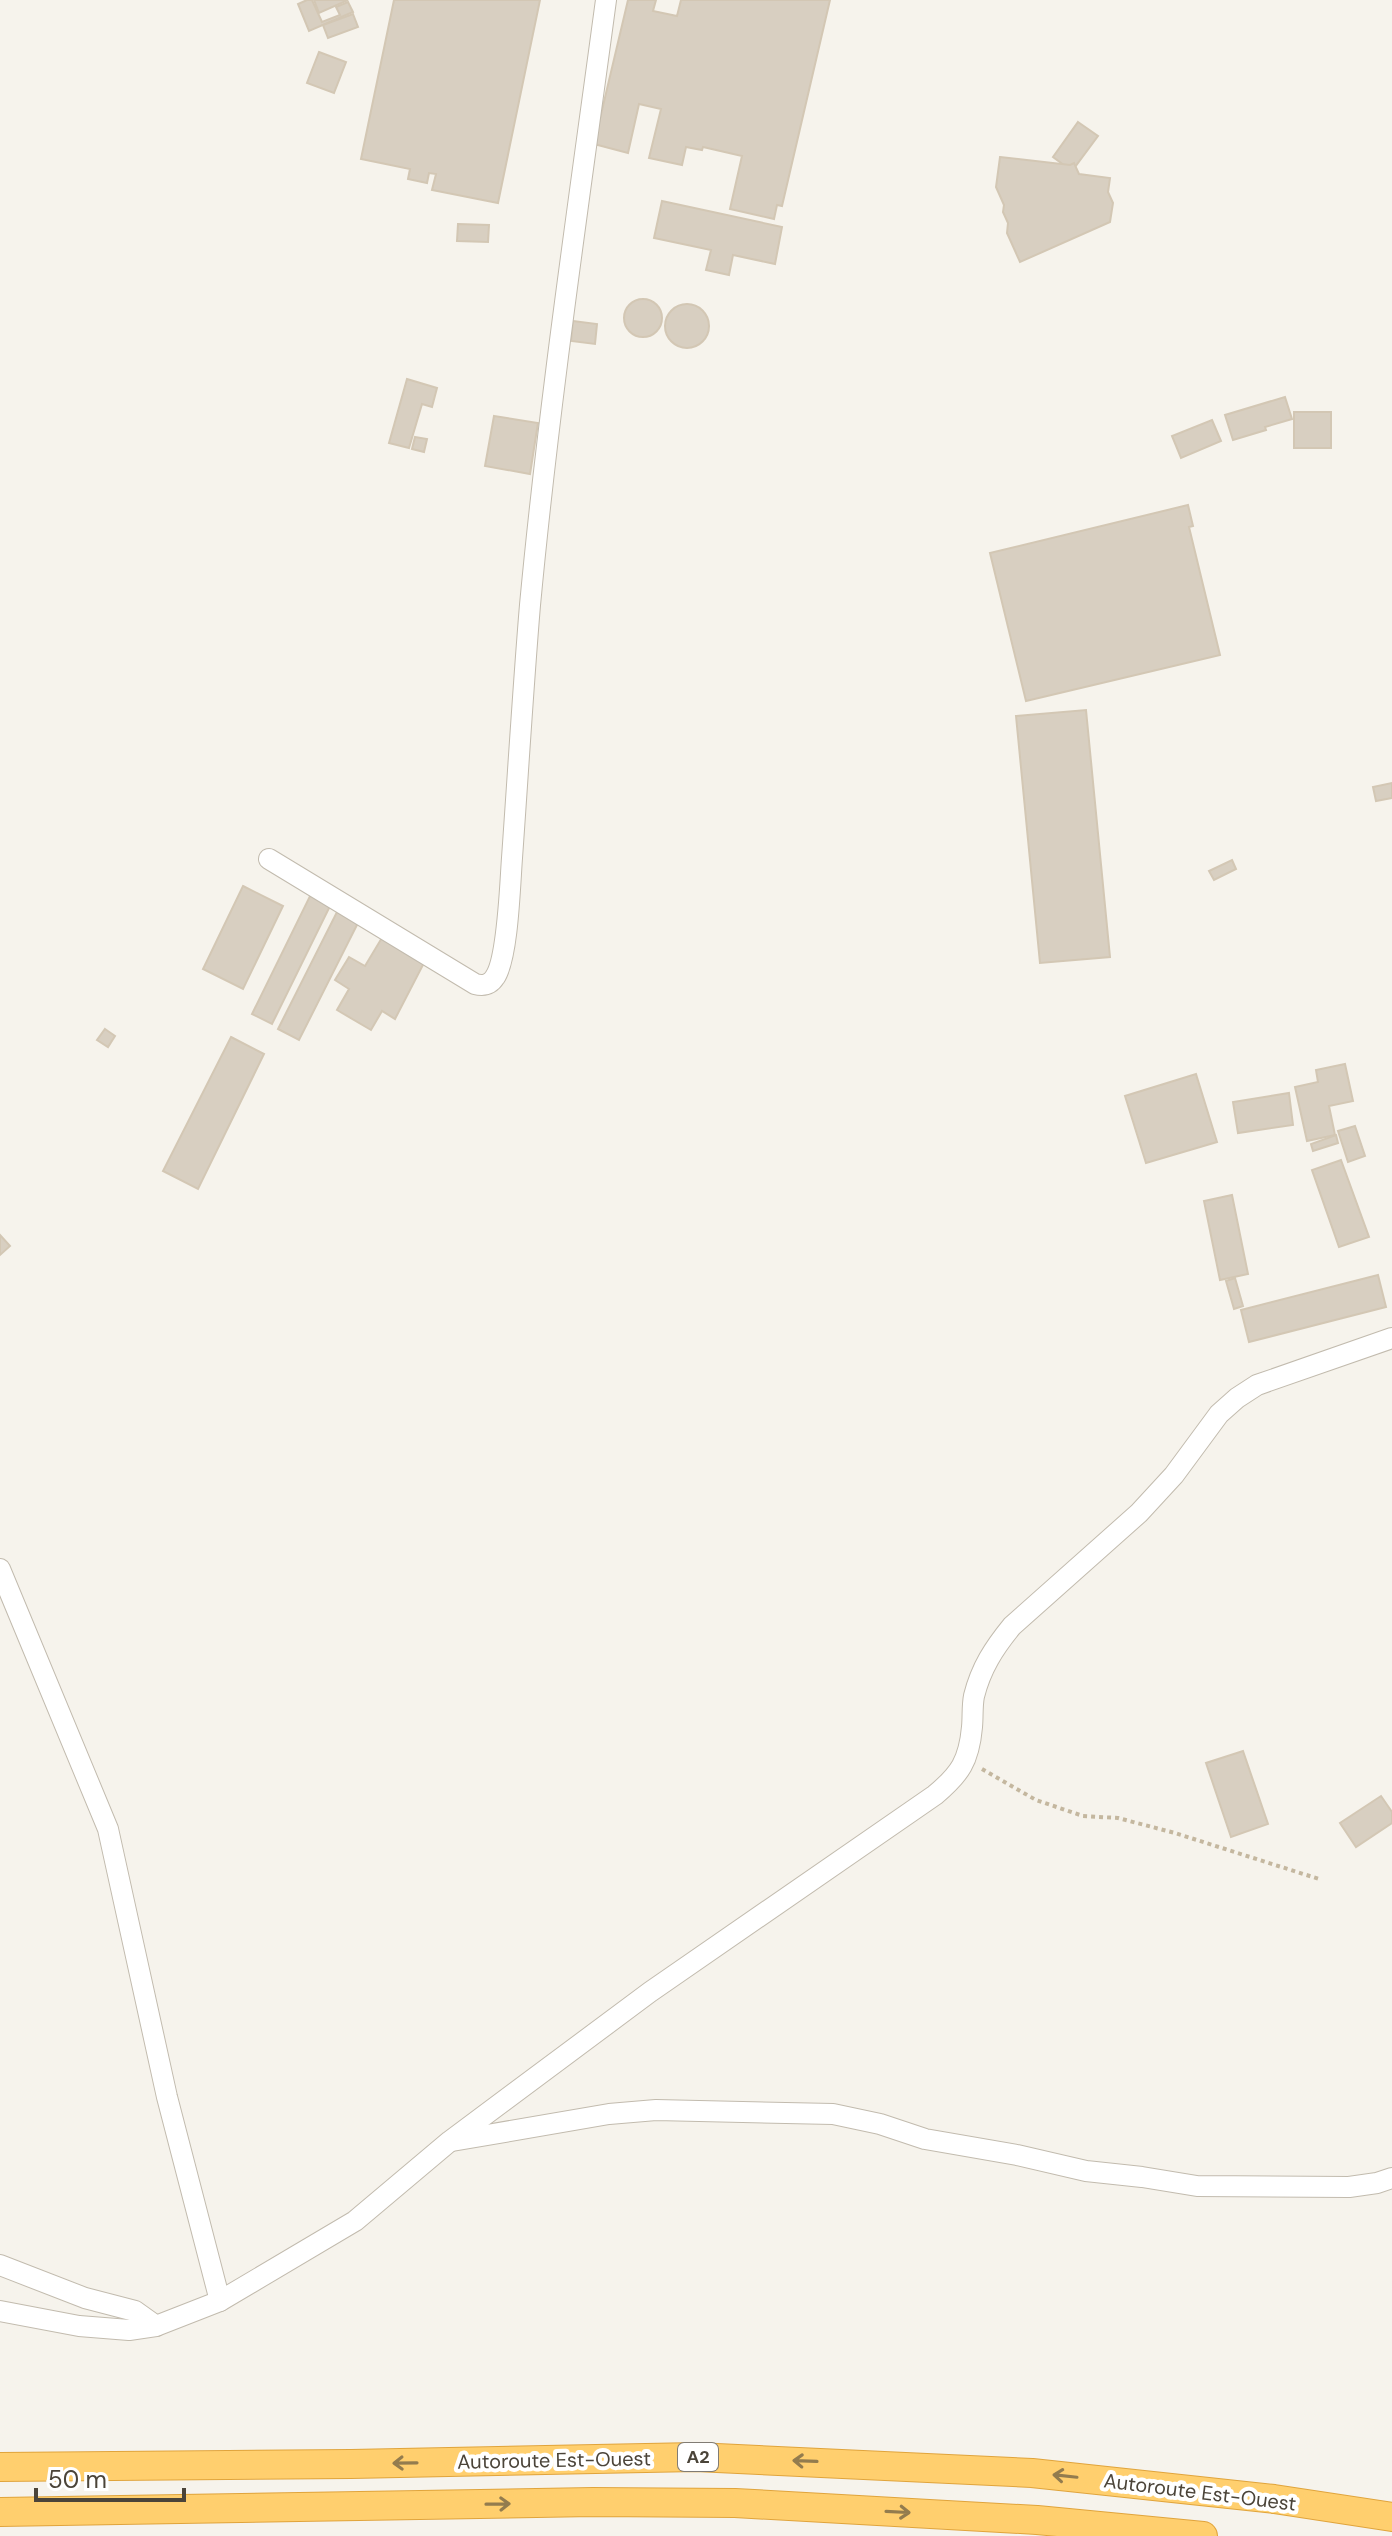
<svg xmlns="http://www.w3.org/2000/svg" width="1392" height="2536" font-family="'DM Sans',sans-serif">
  <rect width="100%" height="100%" fill="#f6f3ec"/>
  <g fill="#d8cfc1" stroke="#d3c7b4" stroke-width="2">
    <polygon points="307,0 312,0 322,22 340,15 336,7 348,2 353,12 309,31 298,4"/>
    <polygon points="314,0 348,0 319,13"/>
    <polygon points="394,0 540,0 498,203 432,190 436,174 429,173 427,183 408,179 410,169 361,159"/>
    <polygon points="628,0 656,0 653,11 677,16 681,0 830,0 782,206 777,205 774,219 730,209 742,156 703,147 702,150 686,147 682,165 649,158 661,109 639,104 628,153 594,144"/>
    <polygon points="353,14 358,27 328,38 323,25"/>
    <polygon points="319,52 346,62 334,93 307,83"/>
    <polygon points="1078,122 1098,136 1072,171 1053,157"/>
    <polygon points="1000,157 1070,165 1074,163 1079,174 1110,178 1108,192 1113,203 1110,222 1020,262 1007,233 1008,223 1003,212 1004,205 996,187"/>
    <polygon points="662,201 782,227 775,264 733,255 729,275 706,270 711,250 654,238"/>
    <polygon points="458,224 489,225 488,242 457,241"/>
    <circle cx="643" cy="318" r="19"/>
    <circle cx="687" cy="326" r="22"/>
    <polygon points="573,321 597,324 595,344 571,341"/>
    <polygon points="407,379 437,388 432,407 422,404 409,448 389,443"/>
    <polygon points="1285,397 1292,419 1265,427 1266,430 1233,440 1225,415"/>
    <rect x="1294" y="412" width="37" height="36"/>
    <polygon points="494,416 538,423 530,474 485,466"/>
    <polygon points="1212,420 1221,441 1181,458 1172,436"/>
    <polygon points="415,437 427,439 424,452 412,449"/>
    <polygon points="1188,505 1193,526 1189,527 1220,655 1026,701 990,553"/>
    <polygon points="1086,710 1110,957 1040,963 1016,716"/>
    <polygon points="1392,783 1392,798 1376,801 1373,787"/>
    <polygon points="1232,860 1236,869 1214,880 1209,871"/>
    <polygon points="243,886 283,906 243,989 203,969"/>
    <polygon points="313,890 333,900 272,1024 252,1014"/>
    <polygon points="340,906 361,917 299,1040 278,1029"/>
    <polygon points="383,936 425,961 395,1019 382,1011 371,1030 337,1010 349,989 335,980 349,957 365,966"/>
    <polygon points="105,1029 115,1036 108,1047 97,1040"/>
    <polygon points="231,1037 264,1054 198,1189 163,1171"/>
    <polygon points="1345,1064 1353,1101 1329,1106 1335,1135 1307,1141 1295,1087 1318,1082 1316,1070"/>
    <polygon points="1196,1074 1217,1142 1146,1163 1125,1096"/>
    <polygon points="1289,1093 1293,1125 1238,1133 1233,1102"/>
    <polygon points="1355,1126 1365,1156 1348,1162 1338,1131"/>
    <polygon points="1336,1135 1338,1143 1313,1151 1311,1144"/>
    <polygon points="1341,1160 1369,1237 1339,1247 1312,1170"/>
    <polygon points="1232,1195 1248,1274 1220,1280 1204,1201"/>
    <polygon points="0,1235 10,1246 0,1255"/>
    <polygon points="1378,1275 1386,1307 1249,1342 1241,1310"/>
    <polygon points="1235,1278 1243,1306 1234,1309 1226,1281"/>
    <polygon points="1243,1751 1268,1824 1231,1837 1206,1763"/>
    <polygon points="1381,1796 1392,1812 1392,1823 1356,1847 1340,1823"/>
  </g>
  <g fill="none" stroke-linecap="round" stroke-linejoin="round">
    <g stroke="#c2bbae" stroke-width="22">
      <g id="minor">
        <path d="M 269,859 L 475,984 C 483,986 490,985 495,977 C 508,958 510,884 512,858 C 518,774 523,689 530,605 C 549,403 579,201 606,0"/>
        <polyline points="0,1569 108,1829 167,2097 220,2301"/>
        <polyline points="452,2141 609,2114 656,2110 833,2114 880,2124 925,2139 1017,2155 1086,2171 1142,2177 1197,2186 1349,2187 1377,2183 1392,2178"/>
        <polyline points="0,2265 85,2298 135,2311 156,2326"/>
        <path d="M 0,2311 L 79,2326 L 129,2330 L 156,2326 L 220,2301 L 355,2221 L 450,2141 L 650,1992 L 935,1795 C 960,1774 969,1761 972,1727 C 973,1717 972,1706 974,1696 C 981,1668 994,1648 1012,1626 L 1139,1513 L 1174,1475 L 1219,1414 L 1237,1398 L 1257,1385 L 1392,1338"/>
      </g>
    </g>
    <g stroke="#e0a43c" stroke-width="30">
      <g id="highway">
        <polyline points="0,2467 351,2464 696,2457 1032,2473 1274,2499 1392,2517"/>
        <polyline points="0,2512 593,2502 735,2503 1037,2520 1203,2536"/>
      </g>
    </g>
    <polyline stroke="#c4b79f" stroke-width="4" stroke-dasharray="4 4" stroke-linecap="butt" points="982,1769 1036,1800 1083,1816 1118,1818 1175,1833 1319,1879"/>
    <use href="#minor" stroke="#fff" stroke-width="20"/>
    <use href="#highway" stroke="#ffcf6e" stroke-width="28"/>
  </g>
  <defs><path id="oneway-shaft" d="M-6 0H5M1.5-3L5.5 0L1.5 3" fill="none" stroke-width="1.6" stroke-linecap="round" stroke-linejoin="round" transform="scale(2)"/></defs>
  <g stroke="#937c4e">
    <use href="#oneway-shaft" transform="translate(805 2461) rotate(-178)"/>
    <use href="#oneway-shaft" transform="translate(405 2463) rotate(179)"/>
    <use href="#oneway-shaft" transform="translate(1065 2476) rotate(-174)"/>
    <use href="#oneway-shaft" transform="translate(498 2504) rotate(-1)"/>
    <use href="#oneway-shaft" transform="translate(898 2512) rotate(3)"/>
  </g>
  <g text-anchor="middle" dominant-baseline="central" stroke-width="8" stroke-linejoin="round" paint-order="stroke">
    <rect fill="#fff" stroke="#817c74" stroke-width="2" x="678" y="2443" width="40" height="28" rx="6"/>
    <g font-size="18" font-weight="bold" fill="#4b4439">
      <text x="698" y="2457">A2</text>
    </g>
    <g font-size="20" fill="#4b4439" stroke="#fff">
      <text transform="translate(554 2460) rotate(-1)">Autoroute Est-Ouest</text>
      <text transform="translate(1200 2492) rotate(7)">Autoroute Est-Ouest</text>
    </g>
  </g>
  <path d="M36 2488v12h148v-12" fill="none" stroke="#4b4439" stroke-width="4"/>
  <text x="48" y="2488" font-size="24" fill="#4b4439" stroke="#ffffff" stroke-width="6" paint-order="stroke">50 m</text>
</svg>
